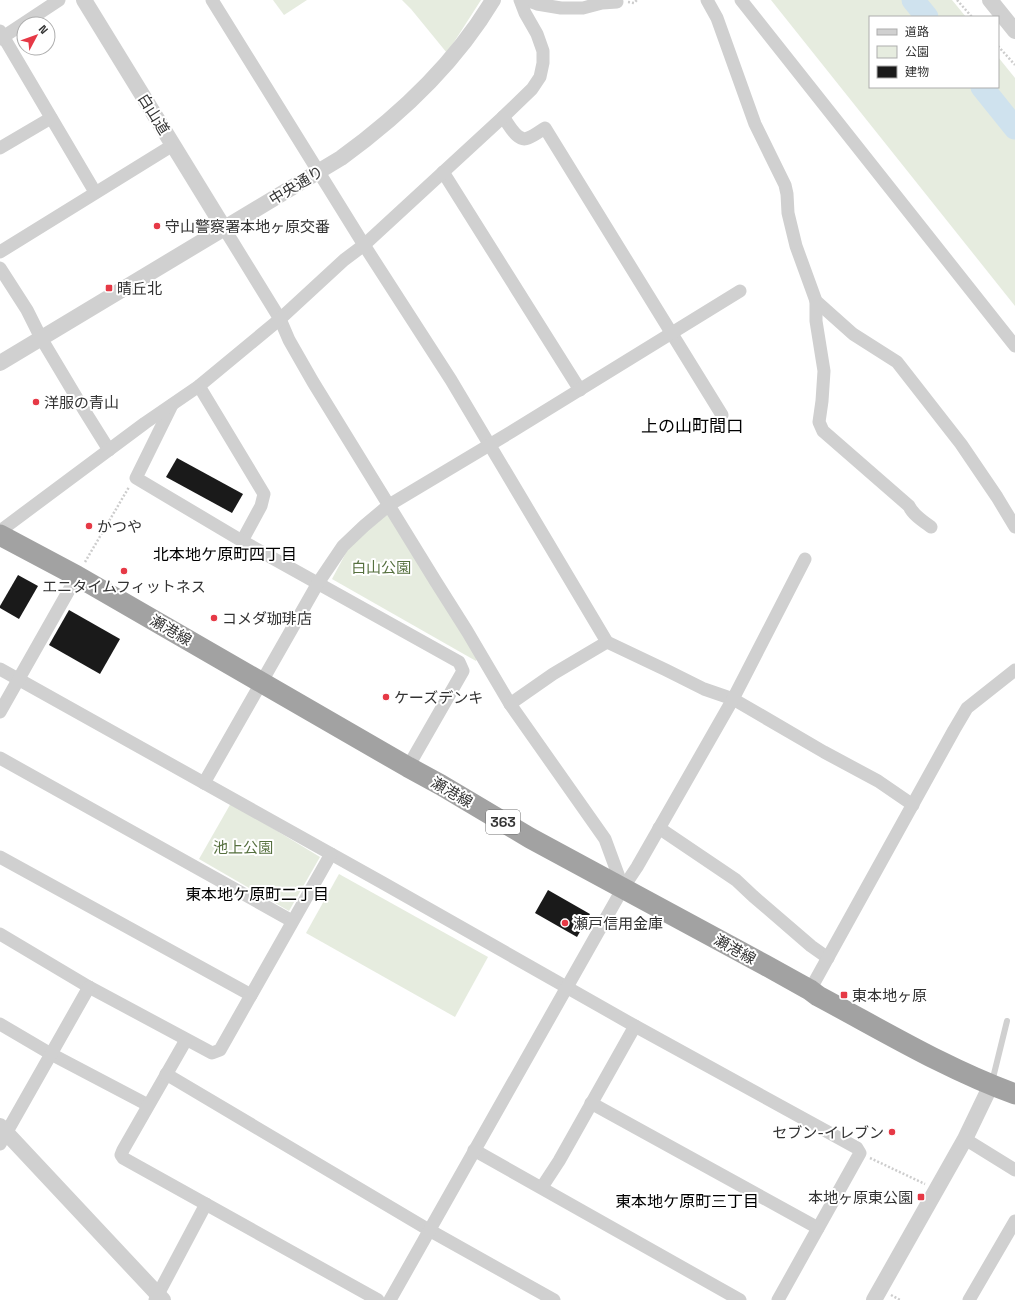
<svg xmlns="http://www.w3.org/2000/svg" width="1015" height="1300" font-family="'Space Grotesk','Noto Sans JP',sans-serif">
  <rect width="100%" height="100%" fill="#fff"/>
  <g fill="#e6ecdf">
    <polygon points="273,0 307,0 284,15"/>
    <polygon points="402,0 481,0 447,53 411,9"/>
    <polygon points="771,0 952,0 966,17 870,17 870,87 998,87 998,57 1015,78 1015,306"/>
    <polygon points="387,511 478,657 476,661 332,579 348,549"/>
    <polygon points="231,803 320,857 289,911 199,859"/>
    <polygon points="339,874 488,957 455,1017 306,933"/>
  </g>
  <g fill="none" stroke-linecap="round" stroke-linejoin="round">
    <g stroke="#cfe2ee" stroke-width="23">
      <polyline points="913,0 927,17"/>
      <polyline points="982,87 1015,128"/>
    </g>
  </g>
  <g fill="#1a1a1a">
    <polygon points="177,458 243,494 232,513 166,477"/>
    <polygon points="18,575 38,586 19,619 0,608 0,606"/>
    <polygon points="69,610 120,639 100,674 49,645"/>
    <polygon points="548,890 590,914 577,937 535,913"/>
  </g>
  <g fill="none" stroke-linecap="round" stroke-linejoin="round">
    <g stroke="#cdcdcd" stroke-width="2.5" stroke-dasharray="2 2" stroke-linecap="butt">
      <polyline points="957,0 972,17"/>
      <polyline points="628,2 634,3 637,0"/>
      <polyline points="998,46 1015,65"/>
      <polyline points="85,562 129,487"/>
      <polyline points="870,1158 925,1184"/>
      <polyline points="891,1295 900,1300"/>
    </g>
    <polyline stroke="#d0d0d0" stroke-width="6" points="992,1082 1007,1021"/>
    <g stroke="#d0d0d0" stroke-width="13">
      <polyline points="212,0 364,245 451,380 607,642 666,670 704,689 733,699 824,752 878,781 913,805"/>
      <polyline points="526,0 537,4 561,8 583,8 602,3 617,2"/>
      <polyline points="707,0 717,18 755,124 785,185 787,194 788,213 796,246 816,301 853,334 897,362 961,444 997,497 1015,527"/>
      <polyline points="741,0 1015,346"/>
      <polyline points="0,31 95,192"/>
      <polyline points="0,39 59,0"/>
      <path d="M 503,117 C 509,124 517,143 528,138 C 534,136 540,131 545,128 L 722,415"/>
      <polyline points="0,148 51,118"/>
      <polyline points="443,172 580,390"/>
      <polyline points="224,228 280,319 289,340 313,382 436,582 467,631 510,704 605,839 623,888"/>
      <polyline points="0,252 173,145"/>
      <polyline points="0,268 27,310 41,338 84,410 109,450"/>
      <path d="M 816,301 L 816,321 L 824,371 L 822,401 L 819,422 L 823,431 L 909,506 C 913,515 923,521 931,527"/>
      <polyline points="199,386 264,494 261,506 242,541"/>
      <polyline points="172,405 136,478 242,541 459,662 463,671 408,767"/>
      <polyline points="0,531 145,423 199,386 280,319 344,260 364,245 503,117 532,89 540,77 543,63 543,51 537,34 525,13 520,0"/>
      <polyline points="0,669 383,883 635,1026 857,1148 860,1153 778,1300"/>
      <polyline points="510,704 553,674 607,642"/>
      <polyline points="0,712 77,576"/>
      <polyline points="0,758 292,921"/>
      <polyline points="204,783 318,583 343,546 364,526 389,505 511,432 740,291"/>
      <polyline points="659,828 736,880 753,896 811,946 828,958"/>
      <polyline points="0,857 251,995"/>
      <polyline points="0,934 89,987 212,1053 220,1050 331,854"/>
      <polyline points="810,990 954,730 967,708 1015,670"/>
      <polyline points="0,1024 51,1054 148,1105"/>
      <polyline points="186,1040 123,1150 121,1155 123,1158 378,1300"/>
      <polyline points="166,1074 429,1230 554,1300"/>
      <polyline points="591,1103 818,1228"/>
      <polyline points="965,1139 1015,1170"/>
      <polyline points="0,1144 89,987"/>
      <polyline points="474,1150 740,1300"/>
      <polyline points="542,1187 559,1161 635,1026"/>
      <polyline points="155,1300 206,1204"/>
      <polyline points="390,1300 623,888 637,867 733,699 805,559"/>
      <polyline points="969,1300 1015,1221"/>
    </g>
    <g stroke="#d0d0d0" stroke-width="16">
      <polyline points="84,0 224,228"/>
      <polyline points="990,0 1015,31"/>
      <path d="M 0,363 L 341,158 C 399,116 456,62 493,0"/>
      <polyline points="0,1126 163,1300"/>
      <polyline points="874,1300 965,1139 991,1085"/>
    </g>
    <path stroke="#a2a2a2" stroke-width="21" d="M 0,535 L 77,576 L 408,767 L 441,785 L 530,838 L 765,965 L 810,990 L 818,996 C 882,1030 946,1069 1015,1094"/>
  </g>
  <g fill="#e63946" stroke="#fff" stroke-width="1.5">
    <circle cx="157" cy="226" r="4"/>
    <rect x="105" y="284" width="8" height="8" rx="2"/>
    <circle cx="36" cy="402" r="4"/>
    <circle cx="89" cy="526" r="4"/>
    <circle cx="124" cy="571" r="4"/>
    <circle cx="214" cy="618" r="4"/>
    <circle cx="386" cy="697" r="4"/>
    <circle cx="565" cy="923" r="4"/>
    <rect x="840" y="991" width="8" height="8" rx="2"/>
    <circle cx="892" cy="1132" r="4"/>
    <rect x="917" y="1193" width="8" height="8" rx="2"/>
  </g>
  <g text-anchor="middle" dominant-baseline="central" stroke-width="4" stroke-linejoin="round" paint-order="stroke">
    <rect fill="#fff" stroke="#707070" stroke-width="1" x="486" y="810" width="34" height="24" rx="3"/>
    <g font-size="14" font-weight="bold" fill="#333">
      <text x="503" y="822">363</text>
    </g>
    <g font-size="15" fill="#333" stroke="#fff">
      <text transform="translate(154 114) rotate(58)">白山道</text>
      <text transform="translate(296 185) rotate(-31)">中央通り</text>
      <text transform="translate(171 630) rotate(30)">瀬港線</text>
      <text transform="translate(452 792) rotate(30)">瀬港線</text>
      <text transform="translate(735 949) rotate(29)">瀬港線</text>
    </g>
    <g font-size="15" fill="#333" stroke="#fff" text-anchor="start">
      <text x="165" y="226">守山警察署本地ヶ原交番</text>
      <text x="117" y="288">晴丘北</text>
      <text x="44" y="402">洋服の青山</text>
      <text x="97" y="526">かつや</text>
      <text x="124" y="586" text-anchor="middle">エニタイムフィットネス</text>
      <text x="222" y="618">コメダ珈琲店</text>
      <text x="394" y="697">ケーズデンキ</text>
      <text x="573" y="923">瀬戸信用金庫</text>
      <text x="852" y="995">東本地ヶ原</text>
      <text x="884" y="1132" text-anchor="end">セブン-イレブン</text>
      <text x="913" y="1197" text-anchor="end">本地ヶ原東公園</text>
    </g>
    <g font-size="15" fill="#56703f" stroke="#fff">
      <text x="381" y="567">白山公園</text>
      <text x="243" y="847">池上公園</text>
    </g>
    <g font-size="16" fill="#000" stroke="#fff">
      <text x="225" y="554">北本地ケ原町四丁目</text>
      <text x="257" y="894">東本地ケ原町二丁目</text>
      <text x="687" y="1201">東本地ケ原町三丁目</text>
    </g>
    <g font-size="17" fill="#000" stroke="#fff">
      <text x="692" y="426">上の山町間口</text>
    </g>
  </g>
  <rect x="869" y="16" width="130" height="72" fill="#ffffff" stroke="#adadad"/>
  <rect x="877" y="29" width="20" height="6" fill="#d0d0d0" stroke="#adadad"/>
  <text x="905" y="36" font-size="12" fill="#333333">道路</text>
  <rect x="877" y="46" width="20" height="12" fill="#e6ecdf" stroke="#adadad"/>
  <text x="905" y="56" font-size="12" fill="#333333">公園</text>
  <rect x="877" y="66" width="20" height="12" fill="#1a1a1a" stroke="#adadad"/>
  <text x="905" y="76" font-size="12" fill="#333333">建物</text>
  <g transform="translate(36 36) rotate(49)"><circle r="19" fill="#ffffff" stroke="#adadad"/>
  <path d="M0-3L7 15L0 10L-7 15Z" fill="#e63946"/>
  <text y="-6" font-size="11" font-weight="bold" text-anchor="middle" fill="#333333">N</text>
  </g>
</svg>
